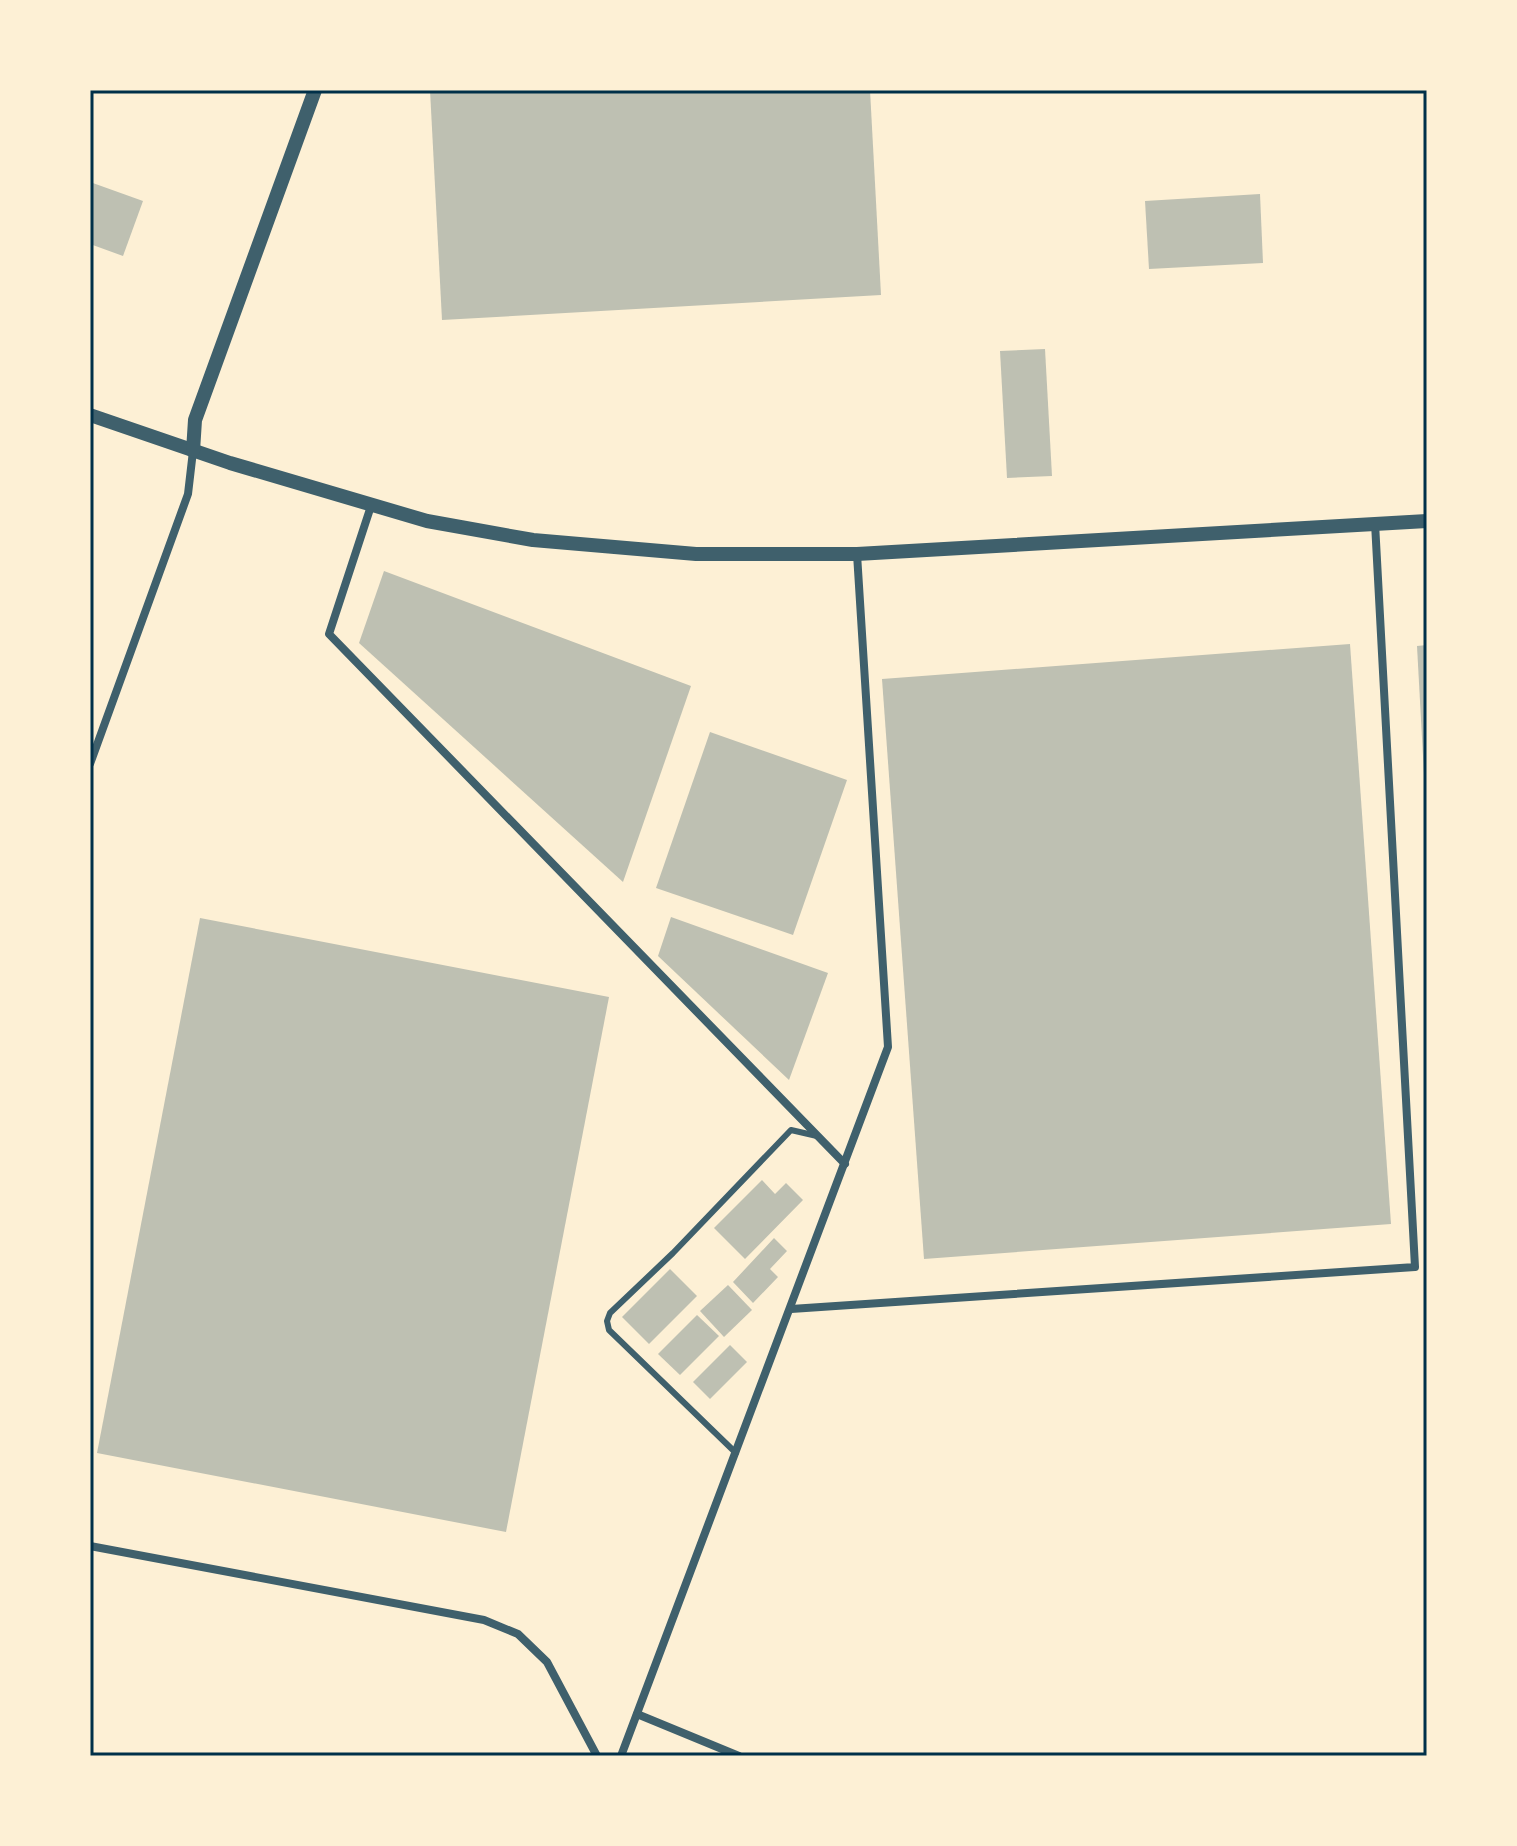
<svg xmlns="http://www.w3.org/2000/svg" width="1517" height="1846" font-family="'DejaVu Sans',sans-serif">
  <rect width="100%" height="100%" fill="#fdf0d5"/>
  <g fill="#bec0b2">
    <polygon points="430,90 870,90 881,295 442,320"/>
    <polygon points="90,182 143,201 123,256 90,244"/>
    <polygon points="1260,194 1263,263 1149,269 1145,201"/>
    <polygon points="1045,349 1052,476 1007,478 1000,351"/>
    <polygon points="384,571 691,686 623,882 359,643"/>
    <polygon points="1350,644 1391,1224 924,1259 882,679"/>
    <polygon points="1427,645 1427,793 1425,793 1417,646"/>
    <polygon points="710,732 847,780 793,935 656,888"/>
    <polygon points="671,917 828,973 789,1080 658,956"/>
    <polygon points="200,918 609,997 506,1532 97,1453"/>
    <polygon points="762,1180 775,1194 786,1183 803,1200 745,1259 714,1228"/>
    <polygon points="774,1238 787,1251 770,1269 778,1277 753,1303 733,1282"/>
    <polygon points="670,1269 697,1296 649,1344 622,1317"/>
    <polygon points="728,1285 752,1310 724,1337 700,1311"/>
    <polygon points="697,1315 719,1336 680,1375 658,1354"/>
    <polygon points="730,1345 747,1362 710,1399 693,1382"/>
  </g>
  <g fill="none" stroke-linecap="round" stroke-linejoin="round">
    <polyline stroke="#3f606c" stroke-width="6" points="736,1453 609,1330 607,1321 610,1313 673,1253 791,1130 817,1136"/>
    <g stroke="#3f606c" stroke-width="8">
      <polyline points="371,506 329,634 845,1164"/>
      <polyline points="90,764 188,494 193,451"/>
      <polyline points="791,1309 1415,1267 1375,523"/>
      <polyline points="90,1546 484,1620 518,1634 547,1662 597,1756"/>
      <polyline points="637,1714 739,1756"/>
      <polyline points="621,1756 888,1047 857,554"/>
    </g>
    <g stroke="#3f606c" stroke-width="14">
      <polyline points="90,415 230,463 427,521 533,540 696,554 857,554 1427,521"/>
      <polyline points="193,451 195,420 315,90"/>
    </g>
  </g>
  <rect width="1517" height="1846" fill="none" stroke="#fdf0d5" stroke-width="184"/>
  <rect x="92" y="92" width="1333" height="1662" fill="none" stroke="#003049" stroke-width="3"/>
</svg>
